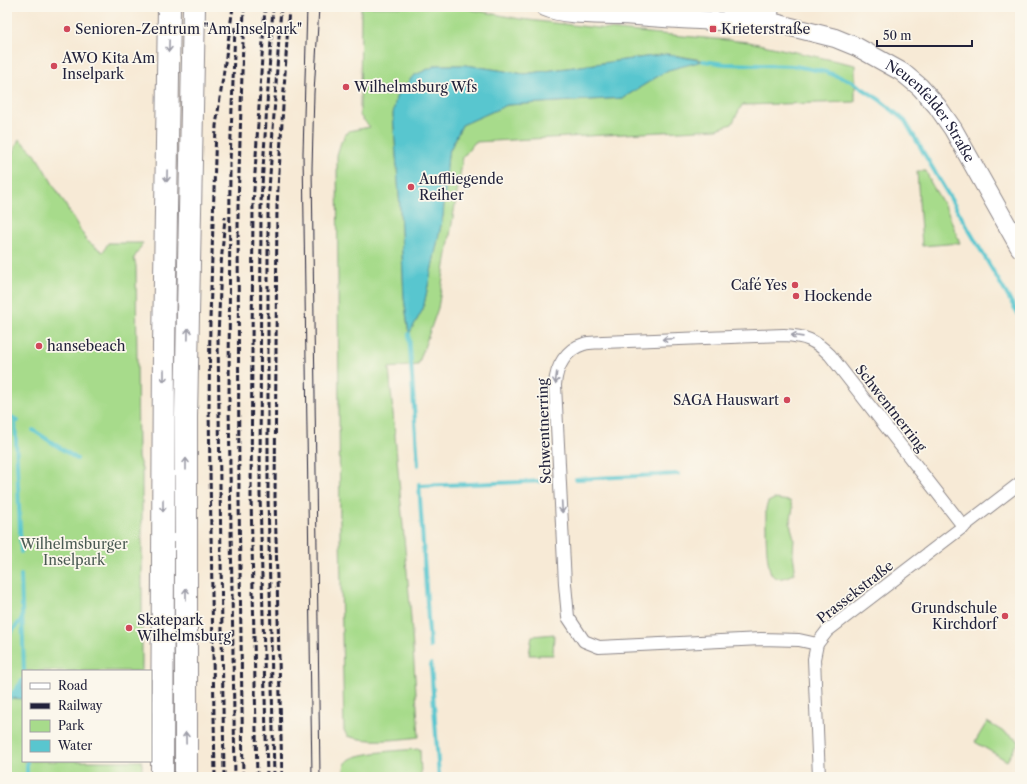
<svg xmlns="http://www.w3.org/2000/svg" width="1027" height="784" font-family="'Libre Caslon Text',serif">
  <rect width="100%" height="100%" fill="#fbf7ec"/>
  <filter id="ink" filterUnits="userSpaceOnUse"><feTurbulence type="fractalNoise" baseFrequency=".025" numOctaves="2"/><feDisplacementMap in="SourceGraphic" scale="8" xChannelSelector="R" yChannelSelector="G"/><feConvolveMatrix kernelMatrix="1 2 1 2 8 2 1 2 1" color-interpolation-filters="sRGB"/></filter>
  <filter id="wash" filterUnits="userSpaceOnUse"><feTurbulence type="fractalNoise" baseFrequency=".012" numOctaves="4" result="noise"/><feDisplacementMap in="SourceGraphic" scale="16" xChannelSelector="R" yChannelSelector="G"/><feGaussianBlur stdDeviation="0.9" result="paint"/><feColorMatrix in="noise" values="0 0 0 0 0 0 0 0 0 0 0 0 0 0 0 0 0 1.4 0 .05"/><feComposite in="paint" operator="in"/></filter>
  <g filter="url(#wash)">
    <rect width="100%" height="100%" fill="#f7ead6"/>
    <g fill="#a7db8b" stroke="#647e63" fill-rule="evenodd">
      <path d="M 361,7 L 458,7 L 520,19 L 606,29 L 749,42 L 855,65 L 855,102 L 742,105 L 732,124 L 717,129 L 475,142 L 463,157 L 438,308 L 418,365 L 389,368 L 410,605 L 419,737 C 396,740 369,743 347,736 L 344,730 L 340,535 L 337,155 L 341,142 L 348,131 L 370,127 L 360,116 L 360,107 ZM 667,54 L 702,60 L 668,70 L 623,98 L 507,105 L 462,125 L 448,154 L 443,216 L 423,309 L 409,334 L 404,298 L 400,208 L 393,114 L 413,76 L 437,65 L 466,65 L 524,74 Z"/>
      <polygon points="19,139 35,154 87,241 103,252 108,243 143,243 134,258 136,266 138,457 142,469 142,671 23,671 23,761 142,761 142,777 7,777 7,166"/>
      <polygon points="917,171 926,171 931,183 947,210 960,243 922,246"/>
      <path d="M 774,499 L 790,501 L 793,508 L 790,524 L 794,538 L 793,554 L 795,568 L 794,573 C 788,577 780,581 773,576 C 765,570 766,519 766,508 L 768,502 Z"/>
      <polygon points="554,634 553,655 529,655 532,636"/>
      <polygon points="987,722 1019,741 1007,761 975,742"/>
      <path d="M 420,749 L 421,777 L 344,777 C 344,771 343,764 349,760 C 359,752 405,750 420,749 Z"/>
    </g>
    <g fill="#59c6cf" stroke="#3e7485">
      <polygon points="667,54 703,61 668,70 623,98 507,105 462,125 448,154 443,216 423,309 409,334 404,298 400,208 393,114 396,97 413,76 437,65 466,65 524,74"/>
      <polygon points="23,680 23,699 9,698"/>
    </g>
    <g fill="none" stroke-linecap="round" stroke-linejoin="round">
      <g stroke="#59c6cf" stroke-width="4">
        <polyline points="703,61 725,64 795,66 826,72 851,81 880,100 905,121 1020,317"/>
        <polyline points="409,334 418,465"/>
        <polyline points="7,414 18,421"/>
        <polyline points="15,419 21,552"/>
        <polyline points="33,430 77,459"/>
        <polyline points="576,479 678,474"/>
        <polyline points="419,484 430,647"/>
        <polyline points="419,486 546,481"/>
        <polyline points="21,575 24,671"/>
        <polyline points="7,637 22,619"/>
        <polyline points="431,664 439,777"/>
        <polyline points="7,701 23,680"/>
        <polyline points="27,761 27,777"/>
      </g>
    </g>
  </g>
  <g filter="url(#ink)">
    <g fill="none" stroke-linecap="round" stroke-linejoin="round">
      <g stroke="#8c8688" stroke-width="14">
        <g id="street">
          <polyline points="771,22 773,7"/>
          <path d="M 817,644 L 799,640 L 761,639 L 599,647 L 584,641 L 568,617 L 565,584 L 555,385 C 556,367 566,349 584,344 C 590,342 597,343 603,342 L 784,335 C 805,336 815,340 830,355 L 964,527"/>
          <polyline points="819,777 814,659 817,644 827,631 1020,483"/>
        </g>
      </g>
      <g stroke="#8c8688" stroke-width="20">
        <g id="secondary">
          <path d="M 545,7 C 565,16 599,14 621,15 C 667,18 712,22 758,22"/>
          <path id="s1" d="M 730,7 L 771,22 L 835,38 L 857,47 L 902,72 L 920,87 L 937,106 L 953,129 L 1020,248"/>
        </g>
      </g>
      <g stroke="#8c8688" stroke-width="24">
        <g id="highway">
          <polyline points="162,777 164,346 169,7"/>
          <polyline points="186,777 186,417 194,7"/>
        </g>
      </g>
      <use href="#street" stroke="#fff" stroke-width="12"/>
      <use href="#secondary" stroke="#fff" stroke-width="18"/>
      <use href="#highway" stroke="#fff" stroke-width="22"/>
      <g stroke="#22223b" stroke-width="1">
        <polyline points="307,7 303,153 312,777"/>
        <polyline points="319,7 314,93 312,168 320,777"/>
      </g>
      <g stroke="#22223b" stroke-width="3" stroke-dasharray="6 3" stroke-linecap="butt">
        <polyline points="235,27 230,162 229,405 235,777"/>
        <polyline points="215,777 209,409 210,320 216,126 233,7"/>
        <polyline points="224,777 218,338 221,265 225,217"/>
        <polyline points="243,777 239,499 238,207 244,7"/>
        <polyline points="257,777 251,497 253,206 265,7"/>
        <polyline points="267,777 260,494 261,202 273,7"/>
        <polyline points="274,777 268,497 268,206 281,7"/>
        <polyline points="282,777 275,498 277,205 289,7"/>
      </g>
    </g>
    <defs><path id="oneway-shaft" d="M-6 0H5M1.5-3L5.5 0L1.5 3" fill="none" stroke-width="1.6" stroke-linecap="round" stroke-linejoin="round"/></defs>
    <g stroke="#9c9ca7">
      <use href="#oneway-shaft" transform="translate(169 46) rotate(91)"/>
      <use href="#oneway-shaft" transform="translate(167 176) rotate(91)"/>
      <use href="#oneway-shaft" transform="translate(188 334) rotate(-89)"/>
      <use href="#oneway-shaft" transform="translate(797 336) rotate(-172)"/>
      <use href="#oneway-shaft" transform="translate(668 339) rotate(177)"/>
      <use href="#oneway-shaft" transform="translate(164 376) rotate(90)"/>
      <use href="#oneway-shaft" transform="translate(556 378) rotate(97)"/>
      <use href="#oneway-shaft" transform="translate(186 464) rotate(-90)"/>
      <use href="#oneway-shaft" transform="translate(163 506) rotate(90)"/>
      <use href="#oneway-shaft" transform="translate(562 507) rotate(87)"/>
      <use href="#oneway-shaft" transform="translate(186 594) rotate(-90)"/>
      <use href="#oneway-shaft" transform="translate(186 738) rotate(-91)"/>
    </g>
  </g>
  <g fill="#d1495b" stroke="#fbf7ec" stroke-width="1.5">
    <circle cx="67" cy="29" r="4"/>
    <rect x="709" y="25" width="8" height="8" rx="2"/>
    <circle cx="54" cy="66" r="4"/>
    <circle cx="346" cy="87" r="4"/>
    <circle cx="411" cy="187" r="4"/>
    <circle cx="795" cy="285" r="4"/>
    <circle cx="796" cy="296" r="4"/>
    <circle cx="39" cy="346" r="4"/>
    <circle cx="787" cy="400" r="4"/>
    <circle cx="1005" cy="616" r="4"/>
    <circle cx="129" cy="628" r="4"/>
  </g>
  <g text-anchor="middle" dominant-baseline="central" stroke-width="3.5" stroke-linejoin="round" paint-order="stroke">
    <g font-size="14" fill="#22223b" stroke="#fbf7ec" text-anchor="start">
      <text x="75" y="29">Senioren-Zentrum "Am Inselpark"</text>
      <text x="721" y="29">Krieterstraße</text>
      <text x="62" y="58">AWO Kita Am<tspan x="62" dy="16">Inselpark</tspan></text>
      <text x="354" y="87">Wilhelmsburg Wfs</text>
      <text x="419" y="179">Auffliegende<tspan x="419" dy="16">Reiher</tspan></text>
      <text x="787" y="285" text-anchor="end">Café Yes</text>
      <text x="804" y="296">Hockende</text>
      <text x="47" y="346">hansebeach</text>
      <text x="779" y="400" text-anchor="end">SAGA Hauswart</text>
      <text x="997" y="608" text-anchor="end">Grundschule<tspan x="997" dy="16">Kirchdorf</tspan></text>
      <text x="137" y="620">Skatepark<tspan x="137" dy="16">Wilhelmsburg</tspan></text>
    </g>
    <g font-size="14" fill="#22223b" stroke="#fbf7ec">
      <text stroke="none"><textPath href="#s1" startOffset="233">Neuenfelder Straße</textPath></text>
      <text transform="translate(891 408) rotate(52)">Schwentnerring</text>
      <text transform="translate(544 431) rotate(-92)">Schwentnerring</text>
      <text transform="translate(855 592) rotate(-38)">Prassekstraße</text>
    </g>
    <g font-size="14" fill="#4a5a53" stroke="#fbf7ec">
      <text x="74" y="544">Wilhelmsburger<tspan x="74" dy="16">Inselpark</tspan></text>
    </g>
  </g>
  <rect width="1027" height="784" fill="none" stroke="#fbf7ec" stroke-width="24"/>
  <rect x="22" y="670" width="130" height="92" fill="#fbf7ec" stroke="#a4a2a5"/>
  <rect x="30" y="683" width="20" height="6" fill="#ffffff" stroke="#a4a2a5"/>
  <text x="58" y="690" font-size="12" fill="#22223b">Road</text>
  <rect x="30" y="703" width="20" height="6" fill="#22223b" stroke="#a4a2a5"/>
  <text x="58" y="710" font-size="12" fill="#22223b">Railway</text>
  <rect x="30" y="720" width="20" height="12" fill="#a7db8b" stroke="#a4a2a5"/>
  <text x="58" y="730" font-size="12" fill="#22223b">Park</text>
  <rect x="30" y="740" width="20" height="12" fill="#59c6cf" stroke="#a4a2a5"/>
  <text x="58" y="750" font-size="12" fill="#22223b">Water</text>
  <path d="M877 40v6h95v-6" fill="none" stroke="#22223b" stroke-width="2"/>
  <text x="883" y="40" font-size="12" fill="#22223b" stroke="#fbf7ec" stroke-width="3" paint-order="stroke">50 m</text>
</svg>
